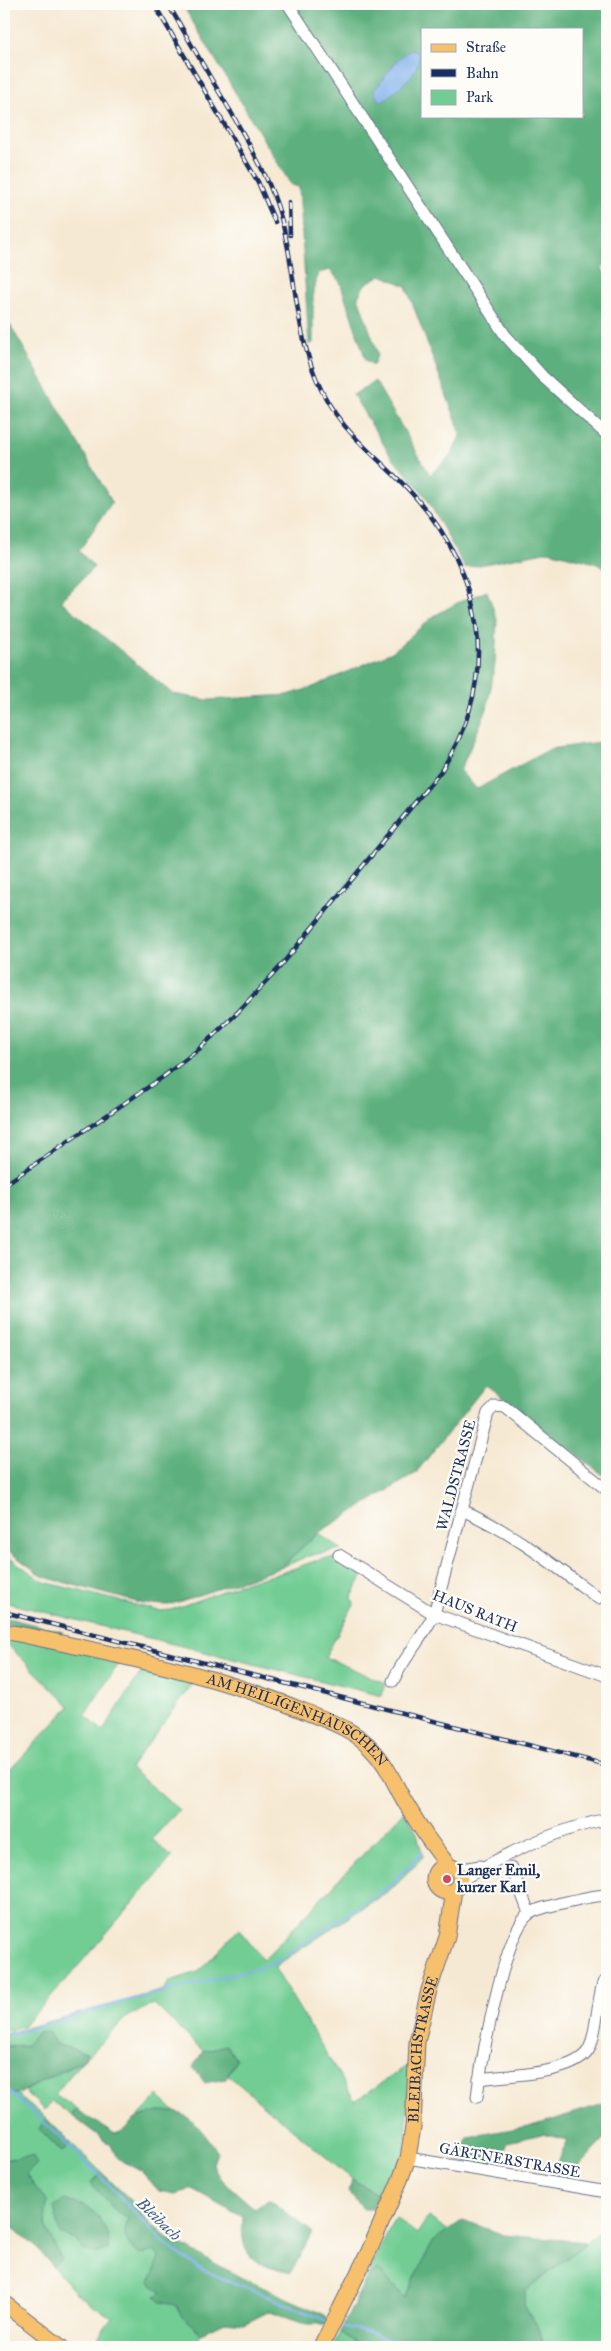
<svg xmlns="http://www.w3.org/2000/svg" width="611" height="2351" font-family="'IM FELL Great Primer',serif">
  <rect width="100%" height="100%" fill="#fdfcf7"/>
  <filter id="ink" filterUnits="userSpaceOnUse"><feTurbulence type="fractalNoise" baseFrequency=".02" numOctaves="2"/><feDisplacementMap in="SourceGraphic" scale="10" xChannelSelector="R" yChannelSelector="G"/><feConvolveMatrix kernelMatrix="1 2 1 2 8 2 1 2 1" color-interpolation-filters="sRGB"/></filter>
  <filter id="wash" filterUnits="userSpaceOnUse"><feTurbulence type="fractalNoise" baseFrequency=".0096" numOctaves="4" result="noise"/><feDisplacementMap in="SourceGraphic" scale="20" xChannelSelector="R" yChannelSelector="G"/><feGaussianBlur stdDeviation="1.12" result="paint"/><feColorMatrix in="noise" values="0 0 0 0 0 0 0 0 0 0 0 0 0 0 0 0 0 1.4 0 .05"/><feComposite in="paint" operator="in"/></filter>
  <g filter="url(#wash)">
    <rect width="100%" height="100%" fill="#f6e9d3"/>
    <g fill="#72cd94" stroke="#467e79">
      <polygon points="318,1533 341,1549 308,1556 280,1568"/>
      <polygon points="4,1554 44,1582 159,1611 171,1610 249,1581 281,1573 323,1558 339,1558 363,1574 352,1597 354,1604 325,1657 385,1683 382,1696 4,1602"/>
      <polygon points="4,1634 121,1660 85,1715 103,1731 145,1666 196,1680 130,1768 179,1810 152,1839 172,1857 54,1994 23,2026 4,2031 4,1776 70,1706 4,1641"/>
      <polygon points="404,1811 417,1833 423,1857 391,1889 274,1967 355,2101 411,2063 405,2151 388,2201 352,2179 228,2075 236,2060 227,2045 203,2051 154,2004 128,2016 83,2060 55,2094 76,2109 72,2116 52,2101 45,2110 24,2091 83,2061 86,2053 55,2044 4,2046 4,2034 164,1990 170,1981 198,1972 239,1929 263,1960"/>
      <polygon points="4,2091 8,2094 17,2094 46,2118 39,2129 62,2152 70,2142 101,2172 91,2184 117,2212 128,2218 160,2257 163,2293 176,2305 183,2317 201,2333 194,2347 90,2347 112,2318 76,2293 52,2266 61,2259 45,2225 47,2202 13,2158 4,2160"/>
      <polygon points="158,2096 175,2112 161,2111 136,2119"/>
      <polygon points="395,2217 417,2234 428,2217 449,2231 433,2241 405,2298 377,2268 361,2289"/>
      <polygon points="607,2226 607,2347 543,2347 541,2334 524,2305 526,2291"/>
      <polygon points="340,2332 361,2347 333,2347"/>
    </g>
    <g fill="#5db07e" stroke="#3c706e" fill-rule="evenodd">
      <path d="M 182,4 L 607,4 L 607,265 L 602,267 L 607,281 L 607,569 L 595,563 L 549,551 L 465,568 L 426,497 L 389,453 L 353,395 L 375,381 L 430,475 L 452,454 L 461,434 L 406,286 L 381,275 L 365,284 L 358,297 L 378,354 L 373,365 L 366,360 L 340,282 L 330,270 L 318,273 L 313,297 L 313,343 L 309,345 L 299,187 L 291,185 ZM 422,29 L 582,29 L 582,116 L 422,116 Z"/>
      <polygon points="4,314 112,502 79,551 94,567 61,601 173,694 208,700 288,695 313,687 392,652 434,616 459,602 487,591 497,619 495,664 487,709 460,771 477,789 550,749 607,741 607,1478 486,1385 415,1474 318,1533 280,1568 169,1605 144,1604 44,1577 4,1548"/>
      <polygon points="4,1617 63,1632 60,1637 4,1625"/>
      <polygon points="39,2031 49,2033 55,2044 87,2053 83,2060 17,2094 7,2094 4,2091 4,2046 25,2046"/>
      <polygon points="226,2045 236,2060 225,2079 205,2083 193,2067 203,2051"/>
      <polygon points="607,2103 607,2136 568,2178 549,2176 568,2140 542,2134 508,2142 499,2167 457,2160 468,2137 535,2125"/>
      <path d="M 76,2109 L 115,2134 C 128,2130 126,2125 136,2119 C 140,2116 146,2115 150,2114 C 186,2103 198,2126 217,2151 L 213,2164 L 219,2177 L 255,2209 L 269,2199 L 312,2232 L 291,2273 C 254,2264 239,2259 243,2217 L 192,2189 L 175,2194 L 159,2191 L 142,2172 L 117,2158 L 111,2145 L 72,2116 Z"/>
      <polygon points="46,2118 70,2142 63,2152 39,2129"/>
      <polygon points="33,2156 37,2164 26,2175 47,2202 45,2225 61,2259 52,2266 35,2246 4,2221 4,2160"/>
      <path d="M 101,2172 L 135,2204 L 147,2220 L 165,2236 L 242,2278 L 325,2315 L 329,2319 L 328,2324 L 308,2324 L 270,2311 L 244,2324 L 224,2322 L 201,2333 L 183,2317 L 176,2305 L 161,2302 L 156,2296 L 162,2292 L 150,2282 L 160,2257 L 153,2251 L 140,2255 C 125,2243 122,2237 128,2218 L 117,2212 L 91,2184 Z"/>
      <polygon points="352,2179 378,2196 372,2209 363,2209 349,2192"/>
      <path d="M 65,2200 C 72,2203 82,2204 88,2208 C 101,2215 111,2236 109,2249 L 95,2254 L 82,2249 L 78,2241 L 60,2234 L 54,2206 Z"/>
      <polygon points="463,2220 504,2235 586,2242 526,2291 524,2305 541,2334 543,2347 361,2347 340,2332 361,2289 377,2268 405,2298 433,2241"/>
    </g>
    <path fill="#7fb0eb" stroke="#4d70a4" d="M 411,49 L 419,54 C 420,76 398,87 384,101 L 378,100 L 374,91 L 399,58 Z"/>
    <g fill="none" stroke-linecap="round" stroke-linejoin="round">
      <g stroke="#7fb0eb" stroke-width="2.5">
        <polyline points="4,2037 127,2001 271,1965 388,1887 422,1853"/>
        <polyline points="4,2088 31,2110 102,2178 163,2242 198,2268 327,2321"/>
        <polyline points="344,2327 370,2332 403,2347"/>
      </g>
    </g>
  </g>
  <g filter="url(#ink)">
    <g fill="none" stroke-linecap="round" stroke-linejoin="round">
      <g stroke="#687087" stroke-width="13">
        <g id="minor">
          <polyline points="288,4 505,335 542,376 607,435"/>
          <path d="M 462,1510 C 513,1532 554,1565 598,1598"/>
          <polyline points="339,1555 434,1614 607,1676"/>
          <path d="M 393,1681 C 404,1657 423,1638 434,1614 L 488,1413 L 495,1406 L 505,1407 L 607,1490"/>
          <polyline points="512,1868 529,1913"/>
          <polyline points="456,1870 480,1866"/>
          <path d="M 460,1881 C 506,1853 555,1830 607,1819"/>
          <path d="M 479,2079 C 505,2075 579,2075 590,2047 C 597,2029 597,2003 603,1983 L 607,1981"/>
          <path d="M 477,2097 C 481,2063 504,1932 529,1914 C 538,1907 595,1895 607,1895"/>
          <polyline points="408,2158 607,2192"/>
        </g>
      </g>
      <g stroke="#687087" stroke-width="17">
        <g id="major">
          <path id="s1" d="M 4,1631 C 104,1652 208,1672 304,1711 C 328,1721 354,1729 372,1749 C 388,1765 396,1788 408,1807 C 420,1828 433,1847 449,1866"/>
          <circle cx="447" cy="1879" r="13"/>
          <polyline points="4,2303 61,2347"/>
          <path id="s2" d="M 321,2347 L 369,2251 L 400,2180 L 408,2158 L 413,2127 L 417,2042 L 429,1990 L 447,1937 L 454,1890"/>
        </g>
      </g>
      <use href="#minor" stroke="#fff" stroke-width="11"/>
      <use href="#major" stroke="#f7c06c" stroke-width="15"/>
      <g stroke="#1b2f5e" stroke-width="4.5">
        <g id="rail">
          <polyline points="154,4 258,182 275,222"/>
          <polyline points="289,202 290,235"/>
          <path d="M 4,1185 L 163,1077 L 199,1049 L 237,1013 L 279,968 L 441,771 C 503,675 484,568 406,487 C 370,450 336,428 316,378 C 293,323 296,261 277,205 C 266,172 248,143 231,112 C 209,76 189,40 168,4"/>
          <polyline points="4,1612 607,1765"/>
        </g>
      </g>
      <use href="#rail" stroke="#fdfcf7" stroke-width="2.5" stroke-dasharray="8" stroke-linecap="butt"/>
    </g>
  </g>
  <circle fill="#d1495b" stroke="#fdfcf7" stroke-width="2" cx="447" cy="1879" r="5"/>
  <g text-anchor="middle" dominant-baseline="central" stroke-width="4.5" stroke-linejoin="round" paint-order="stroke">
    <g font-size="15" fill="#1b2f5e" stroke="#fdfcf7">
      <text transform="translate(456 1475) rotate(-75)">WALDSTRASSE</text>
      <text transform="translate(475 1611) rotate(22)">HAUS RATH</text>
      <text stroke="none"><textPath href="#s1" startOffset="309">AM HEILIGENHÄUSCHEN</textPath></text>
      <text stroke="none"><textPath href="#s2" startOffset="318">BLEIBACHSTRASSE</textPath></text>
      <text transform="translate(510 2160) rotate(10)">GÄRTNERSTRASSE</text>
    </g>
    <g font-size="15" font-weight="bold" fill="#1b2f5e" stroke="#fdfcf7" text-anchor="start">
      <text x="457" y="1870">Langer Emil,<tspan x="457" dy="17">kurzer Karl</tspan></text>
    </g>
    <g font-size="16" font-style="italic" fill="#3e5c8f" stroke="#fdfcf7">
      <text transform="translate(159 2219) rotate(44)">Bleibach</text>
    </g>
  </g>
  <rect width="611" height="2351" fill="none" stroke="#fdfcf7" stroke-width="20"/>
  <rect x="421" y="28" width="162" height="90" fill="#fdfcf7" stroke="#a3aaba"/>
  <rect x="431" y="44" width="25" height="8" fill="#f7c06c" stroke="#a3aaba"/>
  <text x="466" y="52" font-size="15" fill="#1b2f5e">Straße</text>
  <rect x="431" y="69" width="25" height="8" fill="#1b2f5e" stroke="#a3aaba"/>
  <text x="466" y="78" font-size="15" fill="#1b2f5e">Bahn</text>
  <rect x="431" y="90" width="25" height="15" fill="#72cd94" stroke="#a3aaba"/>
  <text x="466" y="102" font-size="15" fill="#1b2f5e">Park</text>
</svg>
